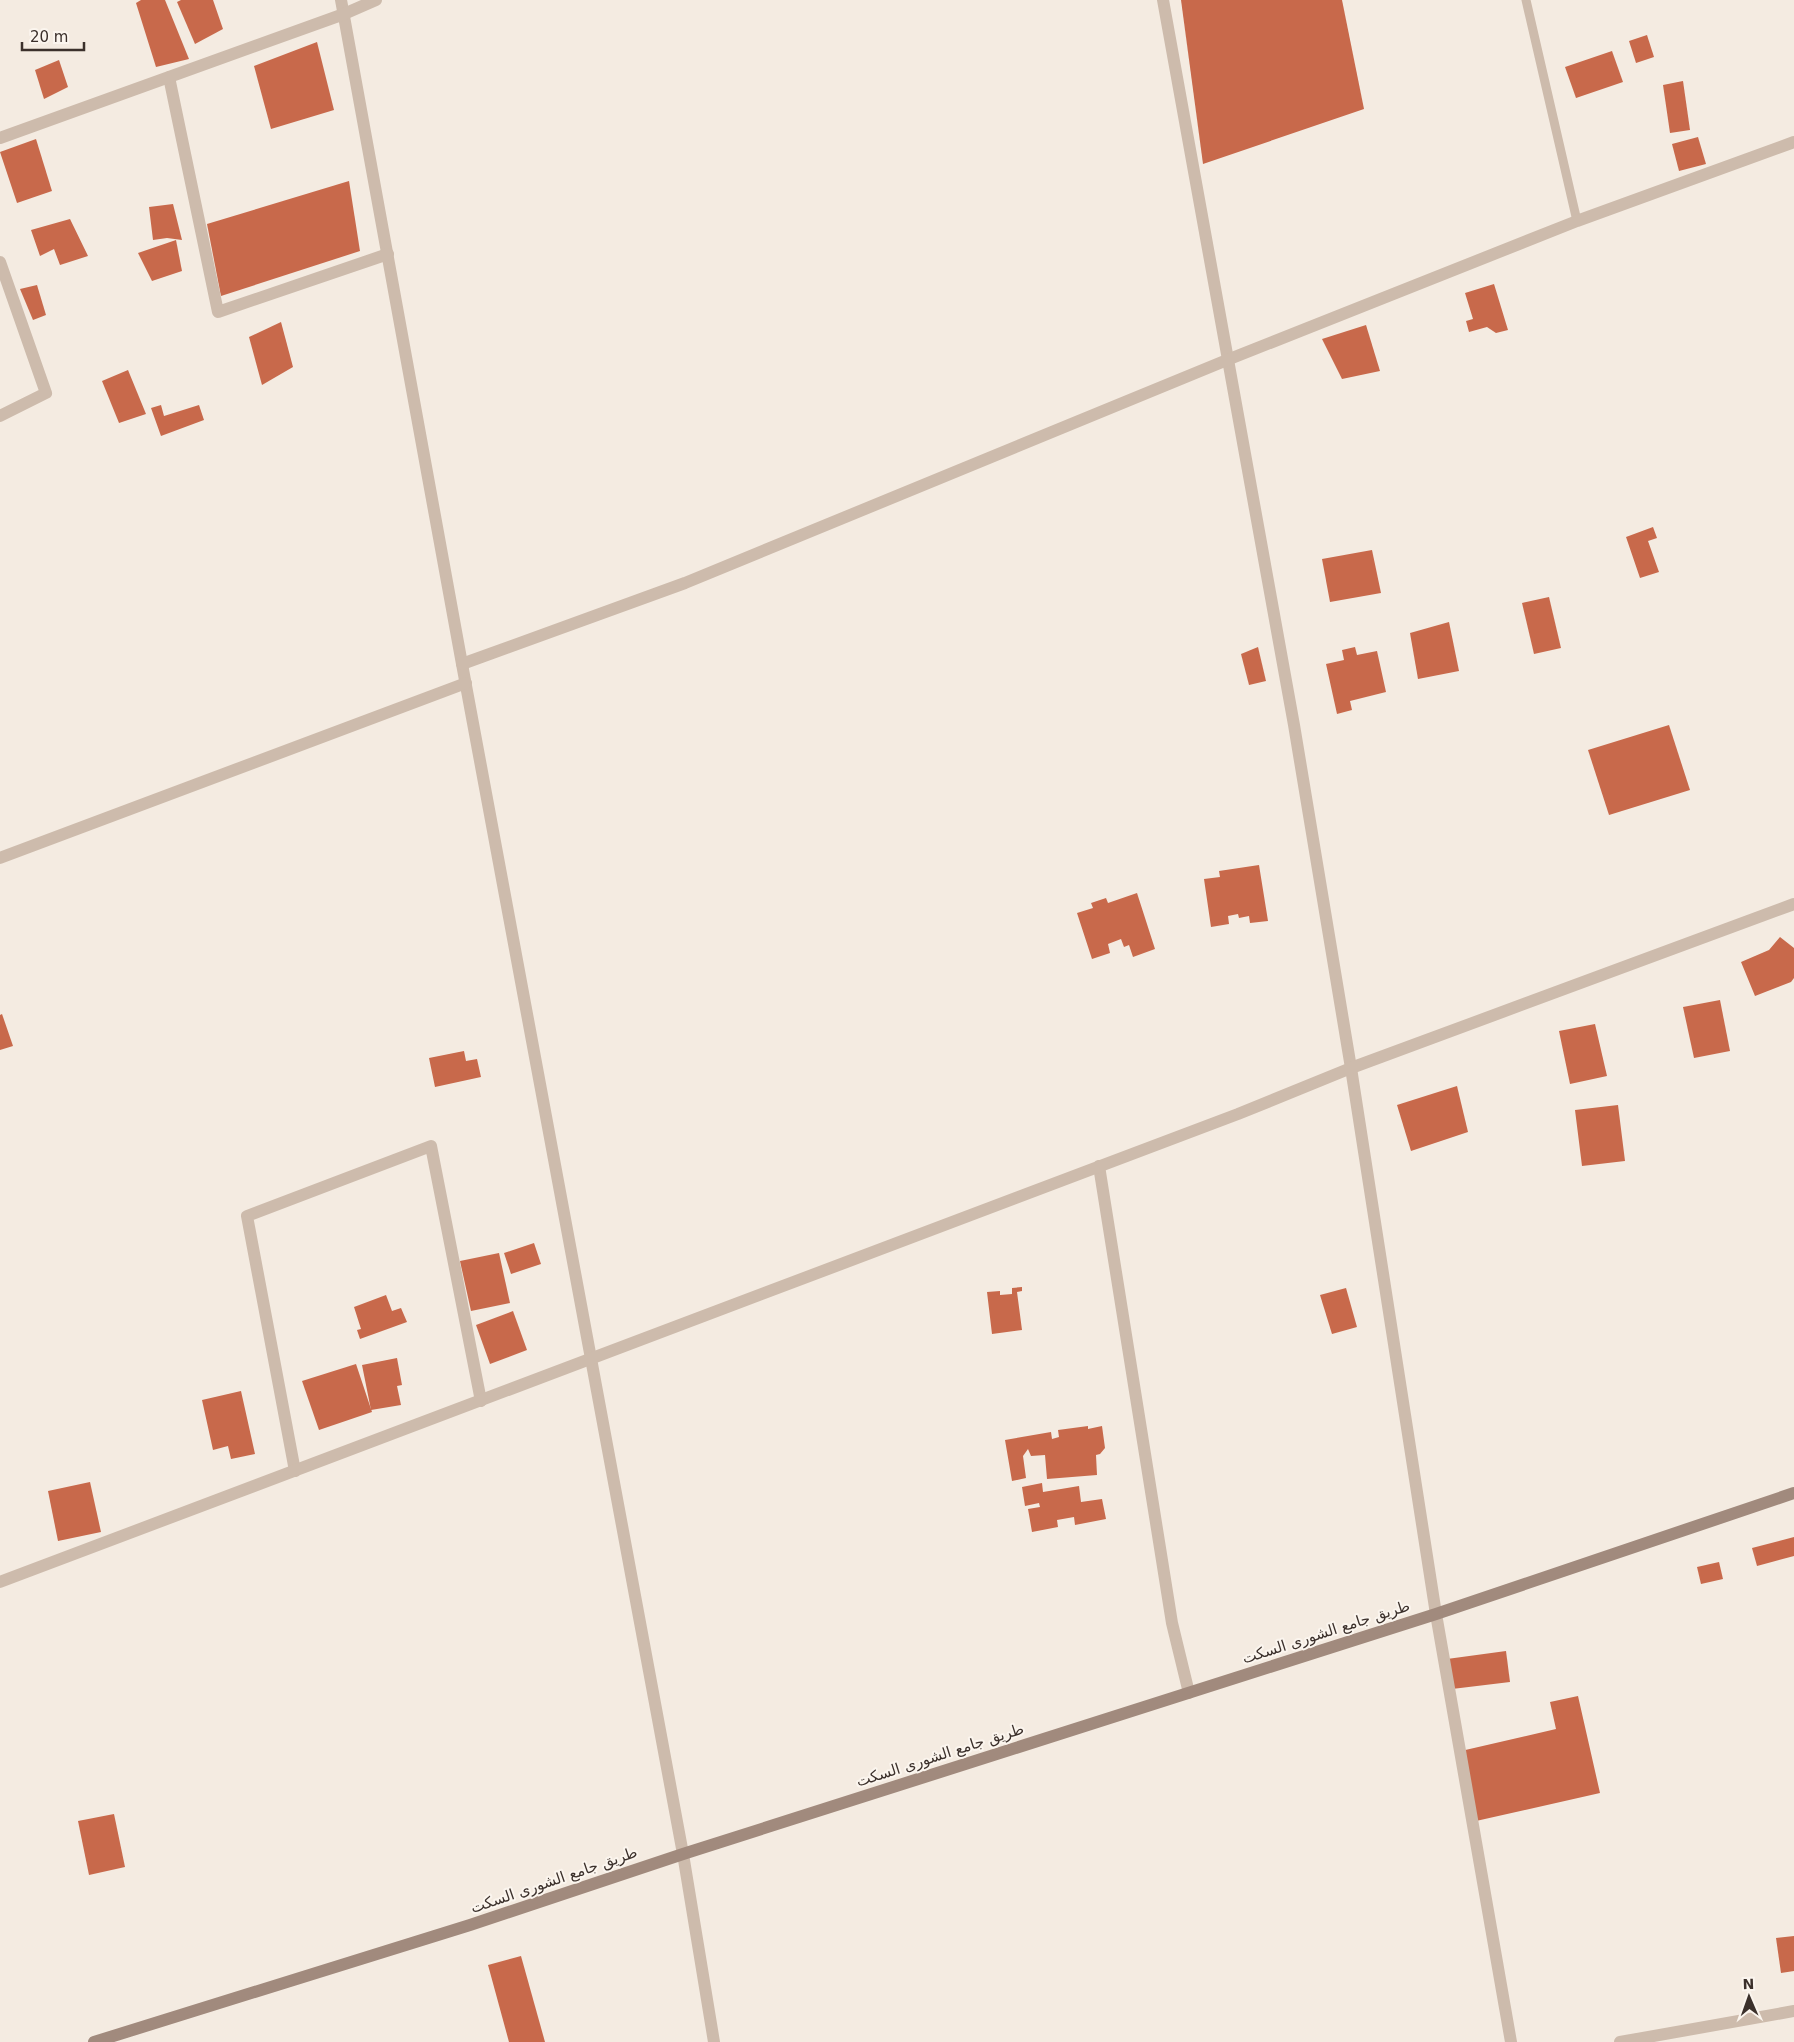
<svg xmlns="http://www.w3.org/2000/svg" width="1794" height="2042" font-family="'DejaVu Sans',Vazirmatn,sans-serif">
  <rect width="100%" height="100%" fill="#f4ebe1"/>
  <g fill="#c8694b">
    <polygon points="141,0 165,0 189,59 156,67 136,3"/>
    <polygon points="181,0 213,0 223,29 195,44 177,2"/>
    <polygon points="1181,0 1342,0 1364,109 1203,164"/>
    <polygon points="1647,35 1654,57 1636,63 1629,41"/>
    <polygon points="317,42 334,110 271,129 254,66"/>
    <polygon points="1612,51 1623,82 1576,98 1565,67"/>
    <polygon points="59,60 68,87 44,99 35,70"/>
    <polygon points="1683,81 1690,130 1670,133 1663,85"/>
    <polygon points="1698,137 1706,164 1679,171 1672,144"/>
    <polygon points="36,139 52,191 17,203 0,152"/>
    <polygon points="349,181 360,251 221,296 207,224"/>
    <polygon points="173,204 182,240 167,238 153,240 149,207"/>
    <polygon points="70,219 88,256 60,265 54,249 40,256 31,230"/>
    <polygon points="176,240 182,271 152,281 138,253"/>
    <polygon points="1494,284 1508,330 1496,333 1487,327 1469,332 1466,321 1473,319 1465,293"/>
    <polygon points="37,285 46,315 33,320 20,289"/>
    <polygon points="281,322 293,367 262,385 249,337"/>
    <polygon points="1366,325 1380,371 1342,379 1322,339"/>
    <polygon points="128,370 146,414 119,423 102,381"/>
    <polygon points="161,405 164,416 199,405 204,420 161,436 151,408"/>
    <polygon points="1653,527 1657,538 1648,541 1659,572 1640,578 1626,537"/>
    <polygon points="1372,550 1381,593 1330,602 1322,559"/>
    <polygon points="1549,597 1561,648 1534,654 1522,603"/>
    <polygon points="1449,622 1459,671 1418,679 1410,633"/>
    <polygon points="1258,647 1266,681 1249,685 1241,654"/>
    <polygon points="1355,647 1357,655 1377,651 1386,692 1350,701 1352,710 1337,714 1326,664 1344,660 1342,650"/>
    <polygon points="1669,725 1690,790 1609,815 1588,750"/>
    <polygon points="1259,865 1268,921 1250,923 1249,916 1239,918 1238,914 1228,916 1229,924 1211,927 1204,879 1220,877 1219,871"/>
    <polygon points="1137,893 1155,949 1133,957 1129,945 1124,947 1121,939 1108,944 1110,953 1092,959 1077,913 1093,908 1091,903 1106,898 1108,903"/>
    <polygon points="1780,937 1794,948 1794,978 1791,982 1755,996 1741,962 1769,950"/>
    <polygon points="1720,1000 1730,1051 1694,1058 1683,1007"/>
    <polygon points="2,1014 13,1046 0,1050 0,1015"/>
    <polygon points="1595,1024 1607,1076 1570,1084 1559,1031"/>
    <polygon points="464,1051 466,1061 477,1059 481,1077 435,1087 429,1058"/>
    <polygon points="1457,1086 1468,1132 1411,1151 1397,1105"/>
    <polygon points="1618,1105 1625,1161 1582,1166 1575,1110"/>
    <polygon points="534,1243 541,1264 511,1274 504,1253"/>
    <polygon points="499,1253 510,1303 471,1311 460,1261"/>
    <polygon points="1022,1287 1022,1291 1017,1292 1022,1330 992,1334 987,1292 1000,1291 1000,1295 1012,1294 1012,1288"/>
    <polygon points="1346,1288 1357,1327 1332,1334 1320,1295"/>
    <polygon points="386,1295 392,1311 401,1308 407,1322 360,1339 357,1330 361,1329 354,1307"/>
    <polygon points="513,1311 527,1350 490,1364 476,1325"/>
    <polygon points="397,1358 402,1385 397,1386 401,1405 371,1410 362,1365"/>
    <polygon points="356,1364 372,1412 319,1430 302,1381"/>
    <polygon points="241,1391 255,1454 231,1459 228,1446 213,1450 202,1400"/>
    <polygon points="1088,1426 1088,1429 1102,1426 1105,1448 1100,1454 1096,1455 1097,1475 1047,1479 1045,1455 1031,1456 1028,1449 1023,1456 1026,1478 1012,1481 1005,1440 1051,1432 1052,1439 1059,1437 1058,1430"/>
    <polygon points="90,1482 101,1532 58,1541 48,1491"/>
    <polygon points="1042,1483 1043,1492 1079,1486 1081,1502 1102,1499 1106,1519 1075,1525 1074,1517 1057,1520 1058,1527 1032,1532 1028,1509 1040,1507 1039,1503 1025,1506 1022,1487"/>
    <polygon points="1794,1537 1794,1556 1757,1566 1752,1548"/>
    <polygon points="1719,1562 1723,1579 1701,1584 1697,1567"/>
    <polygon points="1506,1651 1510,1682 1452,1689 1447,1659"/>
    <polygon points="1578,1696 1600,1793 1476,1821 1461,1751 1556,1729 1550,1702"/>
    <polygon points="114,1814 125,1867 89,1875 78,1821"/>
    <polygon points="1794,1936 1794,1971 1781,1973 1776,1938"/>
    <polygon points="521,1956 545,2042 509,2042 488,1965"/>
  </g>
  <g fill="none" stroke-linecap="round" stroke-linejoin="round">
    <polyline stroke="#cdbbac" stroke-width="9" points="1526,0 1577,221"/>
    <g stroke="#cdbbac" stroke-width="12">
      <polyline points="341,0 462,664 683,1854 714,2042"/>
      <polyline points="1163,0 1294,725 1351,1068 1436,1614 1511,2042"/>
      <polyline points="169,77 218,312 388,254"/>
      <polyline points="0,138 344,14 376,0"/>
      <polyline points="0,262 46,393 0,416"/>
      <polyline points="462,664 685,583 1227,360 1577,221 1794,142"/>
      <polyline points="0,858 466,683"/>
      <polyline points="1099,1166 1172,1623 1189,1693"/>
      <polyline points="295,1471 247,1216 431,1146 481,1401"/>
      <polyline points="0,1582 1238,1114 1351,1068 1794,904"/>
      <polyline points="1620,2042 1794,2011"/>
    </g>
    <polyline stroke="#a18a7d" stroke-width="12" points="94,2042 470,1925 683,1854 1436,1614 1794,1493"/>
  </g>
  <g text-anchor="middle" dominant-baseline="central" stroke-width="4" stroke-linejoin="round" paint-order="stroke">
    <g font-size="15" fill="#3b302b" stroke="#fbf5ee">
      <text transform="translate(1326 1632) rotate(-18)">طريق جامع الشورى السكت</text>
      <text transform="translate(940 1755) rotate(-18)">طريق جامع الشورى السكت</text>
      <text transform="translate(554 1880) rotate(-19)">طريق جامع الشورى السكت</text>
    </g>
  </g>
  <g transform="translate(1749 1997) rotate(358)" stroke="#fbf5ee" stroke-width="4" paint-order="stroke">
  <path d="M0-4L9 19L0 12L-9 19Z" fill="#3b302b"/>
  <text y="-8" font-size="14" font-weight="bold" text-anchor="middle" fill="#3b302b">N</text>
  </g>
  <path d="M22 42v8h62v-8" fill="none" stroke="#3b302b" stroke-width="2.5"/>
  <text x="30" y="42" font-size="15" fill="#3b302b" stroke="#fbf5ee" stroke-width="4" paint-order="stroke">20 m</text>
</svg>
